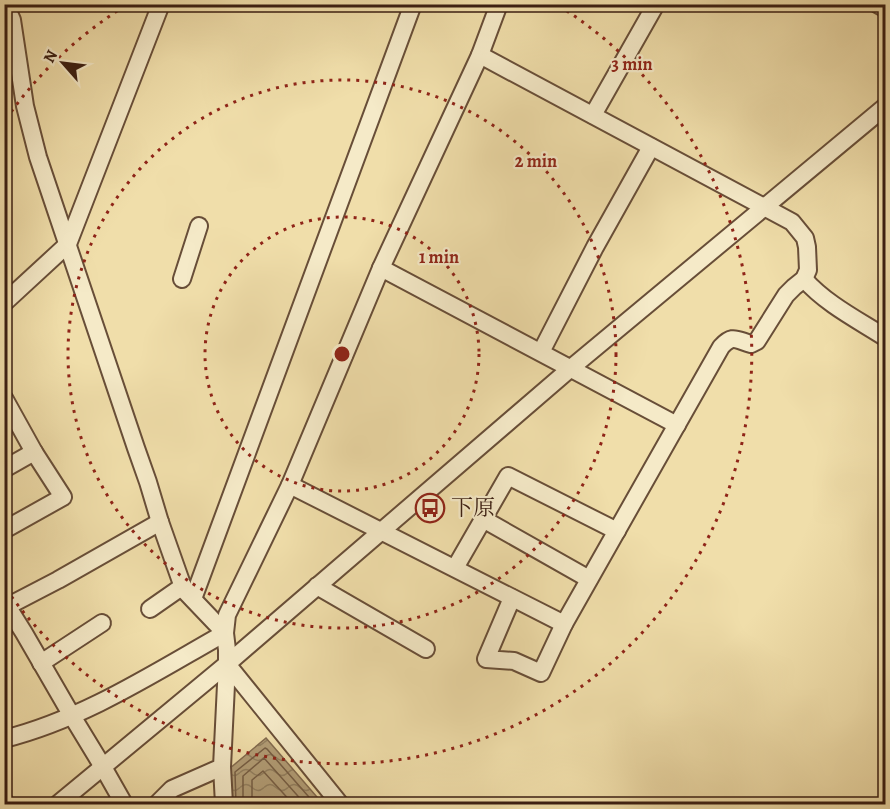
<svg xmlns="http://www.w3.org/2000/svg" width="890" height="809" font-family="Alegreya,'Noto Serif JP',serif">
  <defs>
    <pattern id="water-waves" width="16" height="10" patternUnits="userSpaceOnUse" patternTransform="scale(1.5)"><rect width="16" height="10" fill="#b29d76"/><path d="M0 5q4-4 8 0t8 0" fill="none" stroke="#927f5f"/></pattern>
  </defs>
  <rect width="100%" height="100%" fill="#f0deaa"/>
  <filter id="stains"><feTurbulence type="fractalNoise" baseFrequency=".00333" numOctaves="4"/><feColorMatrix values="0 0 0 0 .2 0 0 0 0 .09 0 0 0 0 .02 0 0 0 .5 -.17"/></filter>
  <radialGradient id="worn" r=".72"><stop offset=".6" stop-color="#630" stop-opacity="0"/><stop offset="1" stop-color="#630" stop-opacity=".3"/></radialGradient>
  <polygon fill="url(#water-waves)" stroke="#826a4e" stroke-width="1.5" points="266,738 323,804 230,804 229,769"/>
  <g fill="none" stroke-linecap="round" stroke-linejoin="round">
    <g stroke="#765e44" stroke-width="1.5">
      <polyline points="236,804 235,772 265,748 267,749 315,804"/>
      <polyline points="243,804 243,776 264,758 305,804"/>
      <polyline points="252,804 252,780 263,771 293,804"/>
    </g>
    <g stroke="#684e38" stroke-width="20">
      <g id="minor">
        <polyline points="5,4 12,20 25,106 38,157 136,448 148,482 160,522 184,590 225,633"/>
        <polyline points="877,4 886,9"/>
        <polyline points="593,115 656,4"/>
        <polyline points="381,268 677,425"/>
        <polyline points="182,279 199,226"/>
        <path d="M 804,279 C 826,304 858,320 886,338"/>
        <polyline points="4,303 68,244 161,4"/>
        <polyline points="541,352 595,247 651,147"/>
        <polyline points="4,398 34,452 63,497 4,530"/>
        <polyline points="4,469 34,452"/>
        <path d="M 290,485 L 564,624 L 721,347 C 733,334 736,340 751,344 L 757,341 L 786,295 L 794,287 L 804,279 L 808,270 L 807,247 L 805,238 L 792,222 L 480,55"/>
        <polyline points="483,519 589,579"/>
        <polyline points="455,568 508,476 617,531"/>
        <polyline points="317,586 426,649"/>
        <polyline points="512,598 486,659 514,661 541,673 564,624"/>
        <polyline points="193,599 413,4"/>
        <polyline points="4,601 24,633 72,716 103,767 124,804"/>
        <polyline points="8,606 58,580 160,522"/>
        <polyline points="150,609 183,586"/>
        <polyline points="41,663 102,623"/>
        <polyline points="227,664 340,804"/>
        <path d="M 4,739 C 84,719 154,673 225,633"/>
        <polyline points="222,767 224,804"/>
        <polyline points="4,801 6,804"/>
        <polyline points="58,804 227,664 571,368 886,106"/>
        <polyline points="157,804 172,789 222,767 227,664 227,650 225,633 227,615 290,485 381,268 480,55 499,4"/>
      </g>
    </g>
    <use href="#minor" stroke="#f5eac8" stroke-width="16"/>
  </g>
  <g fill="none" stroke="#8f2418" stroke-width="3" stroke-dasharray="3 6">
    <circle cx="342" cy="354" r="137"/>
    <circle cx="342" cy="354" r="274"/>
    <path d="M6 119A410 410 0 0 1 125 6M559 6A410 410 0 1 1 6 589"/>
  </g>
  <defs>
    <g id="bus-ring" transform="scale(1.5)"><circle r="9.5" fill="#f5eac8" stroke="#8f2418" stroke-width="1.5"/><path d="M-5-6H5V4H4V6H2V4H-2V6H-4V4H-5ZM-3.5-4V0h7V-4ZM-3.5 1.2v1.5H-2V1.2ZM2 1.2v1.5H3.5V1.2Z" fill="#8f2418"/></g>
  </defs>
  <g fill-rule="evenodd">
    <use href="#bus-ring" x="430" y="508"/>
  </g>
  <g text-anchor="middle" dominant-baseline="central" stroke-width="4.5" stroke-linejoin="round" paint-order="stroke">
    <g font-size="22" fill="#3a1e12" stroke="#f5eac8" text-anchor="start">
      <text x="451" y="508">下原</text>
    </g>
  </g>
  <circle cx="342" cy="354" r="9" fill="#8f2418" stroke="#f5eac8" stroke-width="3"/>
  <g font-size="18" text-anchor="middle" font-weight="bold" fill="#8f2418" stroke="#f5eac8" stroke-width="4.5" stroke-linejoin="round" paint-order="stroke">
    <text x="632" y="70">3 min</text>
    <text x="536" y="167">2 min</text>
    <text x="439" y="263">1 min</text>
  </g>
  <rect width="890" height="809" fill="none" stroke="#f0deaa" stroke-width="24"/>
  <rect x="6" y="6" width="878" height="797" fill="none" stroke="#3a1e12" stroke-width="3"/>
  <rect x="12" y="12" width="866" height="785" fill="none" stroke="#3a1e12" stroke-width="1.5"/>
  <g transform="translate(63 63) rotate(298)" stroke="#f5eac8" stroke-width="4.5" paint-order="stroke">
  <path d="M0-4.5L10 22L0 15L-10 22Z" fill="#3a1e12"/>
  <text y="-9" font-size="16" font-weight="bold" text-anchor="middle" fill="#3a1e12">N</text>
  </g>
  <rect width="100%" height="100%" filter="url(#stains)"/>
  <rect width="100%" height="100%" fill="url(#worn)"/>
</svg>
